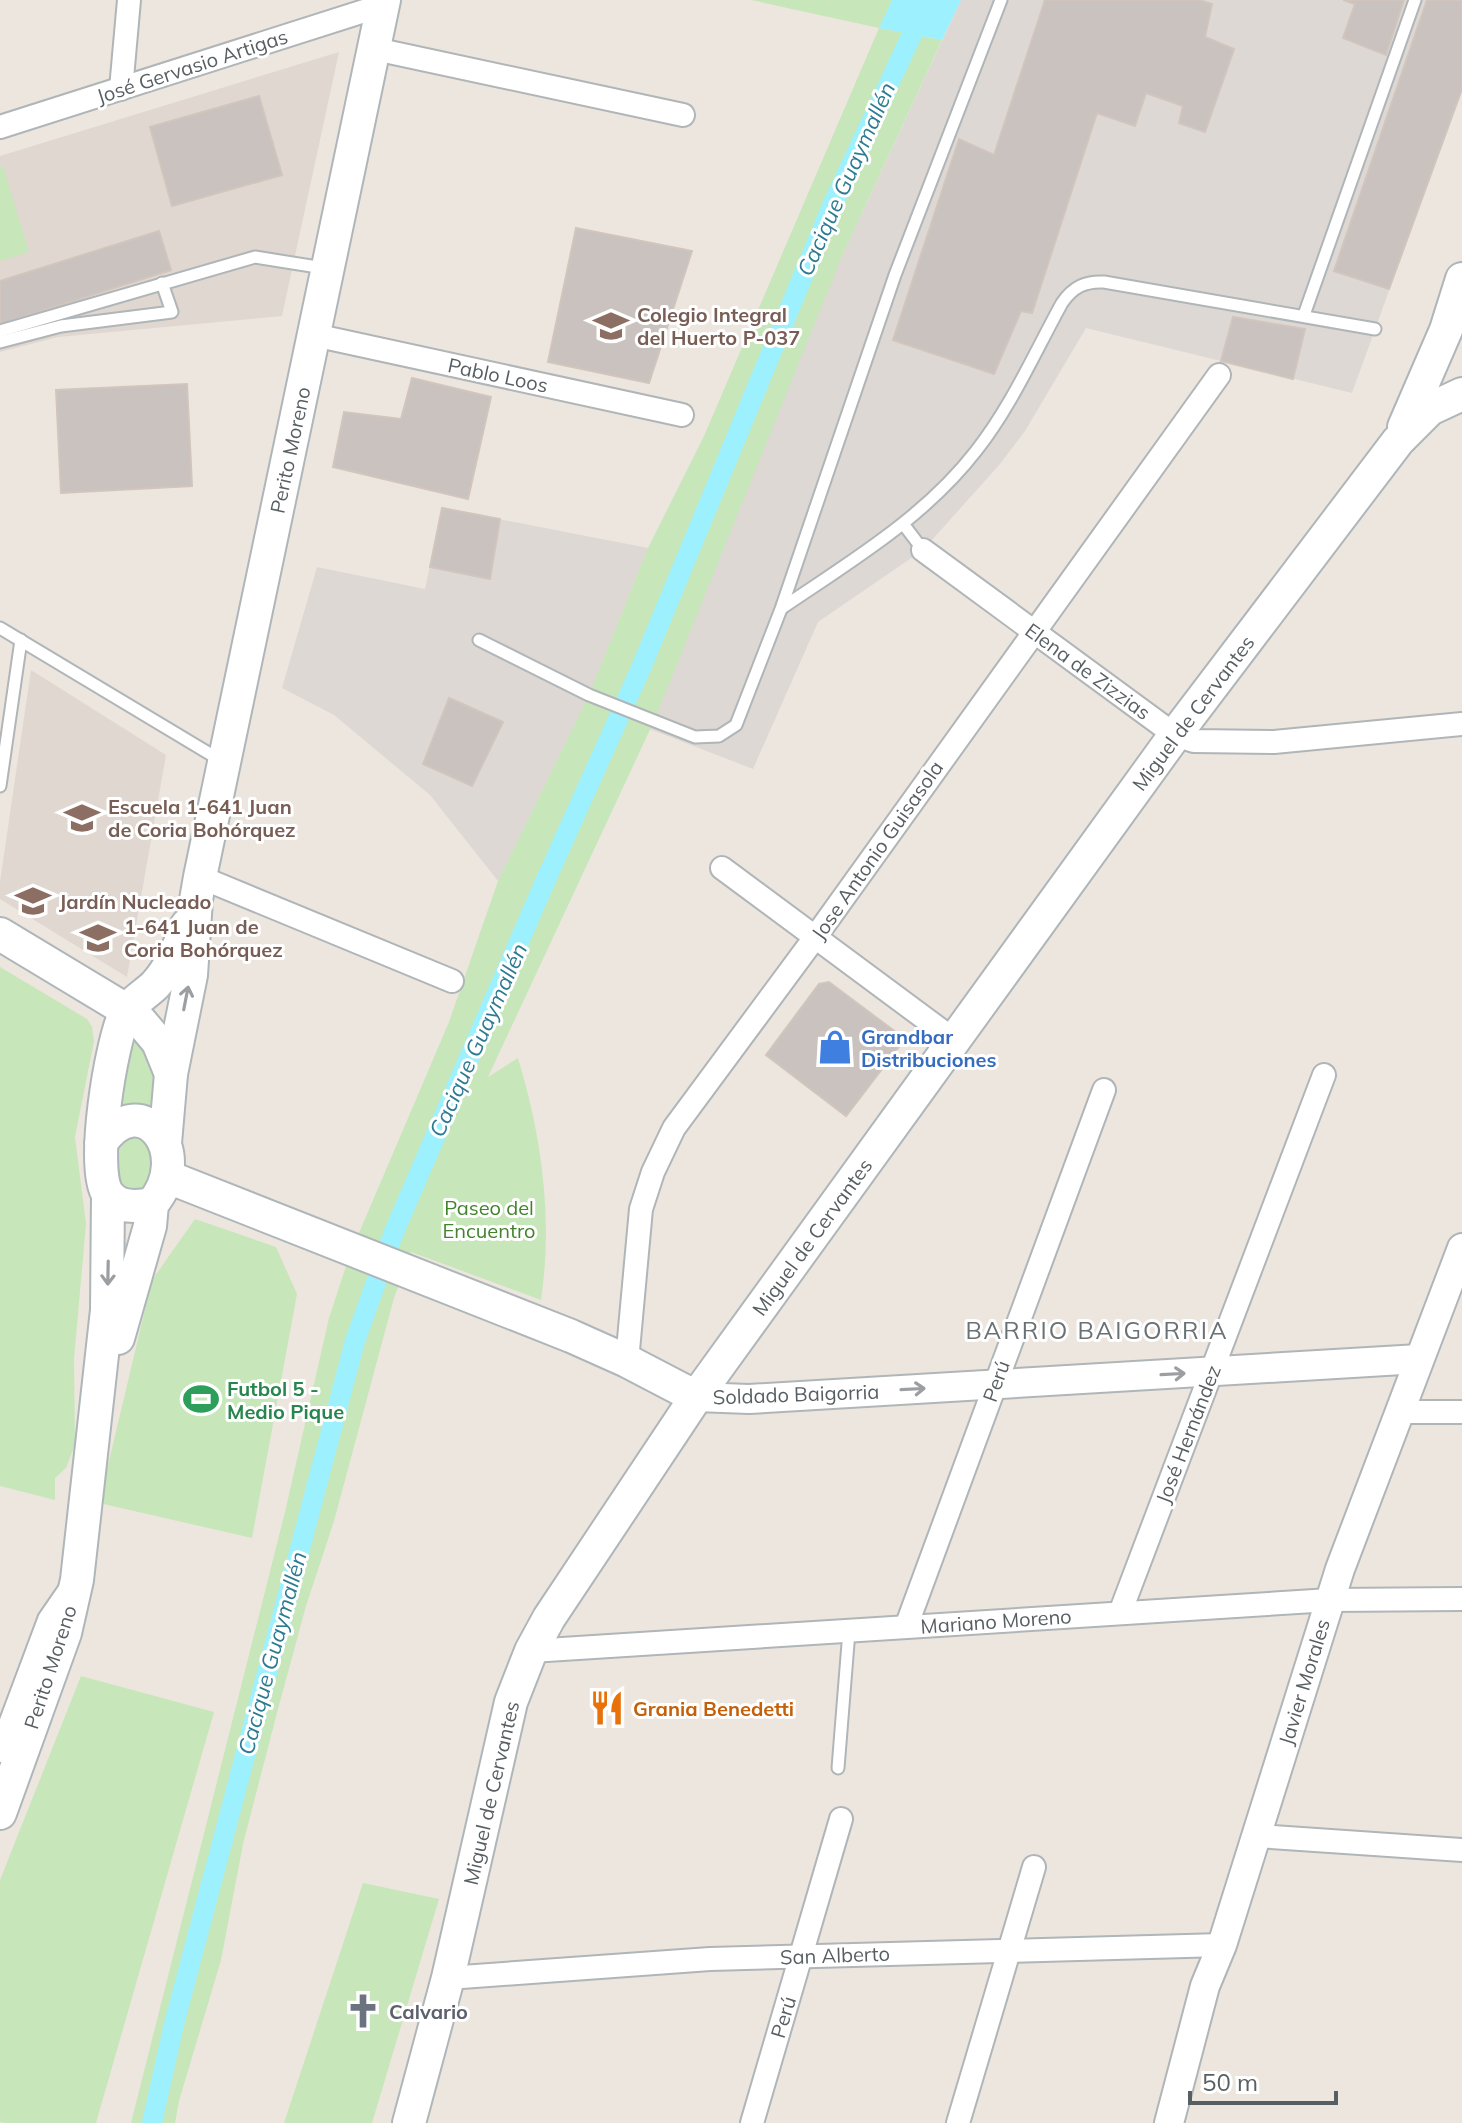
<svg xmlns="http://www.w3.org/2000/svg" width="1462" height="2123" font-family="Mulish,sans-serif">
  <rect width="100%" height="100%" fill="#ede6df"/>
  <polygon fill="#ddd8d4" points="961,0 1462,0 1462,89 1352,393 1086,328 1025,431 1000,464 923,550 818,622 753,769 585,704 498,881 430,795 334,715 282,688 317,567 425,589 442,508 648,548 594,683 842,256"/>
  <g fill="#dfd7d0">
    <polygon points="339,52 282,316 58,337 0,352 0,156"/>
    <polygon points="31,670 166,755 127,977 0,899 0,882"/>
  </g>
  <g fill="#c7e6b9">
    <path d="M 751,0 L 892,0 L 880,28 L 942,40 L 842,256 L 654,721 L 488,1077 L 518,1058 C 542,1137 553,1219 541,1300 L 411,1252 L 394,1298 L 334,1521 L 306,1606 L 278,1709 L 243,1844 L 221,1960 L 179,2101 L 175,2123 L 131,2123 L 285,1512 L 329,1318 L 350,1254 L 449,1022 L 498,881 L 589,695 L 648,548 L 704,436 L 879,28 Z"/>
    <polygon points="3,166 29,252 0,261 0,167"/>
    <polygon points="0,967 87,1019 92,1027 94,1041 75,1137 86,1224 74,1359 75,1445 66,1468 55,1478 55,1500 0,1486"/>
    <polygon points="136,1026 151,1051 160,1119 114,1113"/>
    <polygon points="136,1134 155,1149 150,1189 129,1192 116,1184 112,1147"/>
    <polygon points="195,1219 276,1247 297,1294 252,1538 99,1503 152,1280"/>
    <polygon points="81,1676 214,1712 96,2123 4,2123 0,2122 0,1880"/>
    <polygon points="363,1883 439,1899 372,2123 284,2123"/>
  </g>
  <polygon fill="#9df1ff" points="892,0 961,0 942,40 879,28"/>
  <g fill="none" stroke-linecap="round" stroke-linejoin="round">
    <polyline stroke="#9df1ff" stroke-width="20" points="152,2123 174,2024 355,1341 394,1232 544,884 641,668 831,208 928,0"/>
  </g>
  <g fill="#c9c2be" stroke="#d1c5bd" stroke-width="2">
    <polygon points="1045,0 1199,0 1212,4 1205,37 1234,49 1205,132 1179,123 1183,106 1146,93 1135,126 1097,113 1032,313 1021,311 994,374 893,340 959,139 994,155"/>
    <polygon points="1343,0 1404,0 1386,55 1343,38 1355,4"/>
    <polygon points="1427,0 1462,0 1462,89 1389,289 1334,271"/>
    <polygon points="259,96 282,175 172,206 150,127"/>
    <polygon points="576,228 692,251 649,383 548,362"/>
    <polygon points="159,231 171,270 0,324 0,281"/>
    <polygon points="1233,317 1305,329 1293,379 1221,361"/>
    <polygon points="412,378 491,397 468,499 333,467 344,412 401,419"/>
    <polygon points="187,384 192,486 61,493 56,390"/>
    <polygon points="442,508 500,519 490,579 430,567"/>
    <polygon points="449,698 503,722 472,786 423,764"/>
    <polygon points="829,982 905,1039 846,1116 766,1055 819,984"/>
  </g>
  <g fill="none" stroke-linecap="round" stroke-linejoin="round">
    <g stroke="#b0b5b8" stroke-width="15">
      <g id="service">
        <polyline points="1304,315 1415,0"/>
        <polyline points="0,331 255,257 324,268"/>
        <polyline points="0,342 61,326 172,312 162,283"/>
        <polyline points="904,525 923,550"/>
        <path d="M 782,608 C 851,561 924,518 976,451 C 1011,407 1035,352 1062,303 C 1073,287 1085,281 1104,282 L 1375,329"/>
        <polyline points="0,628 220,760"/>
        <polyline points="479,640 589,695 695,737 719,736 736,725 781,609 895,275 1001,0"/>
        <polyline points="0,786 21,640"/>
        <polyline points="838,1768 849,1631"/>
      </g>
    </g>
    <g stroke="#b0b5b8" stroke-width="26">
      <g id="minor">
        <polyline points="375,49 683,115"/>
        <polyline points="121,89 129,0"/>
        <polyline points="0,127 383,5"/>
        <polyline points="314,335 682,415"/>
        <polyline points="923,550 1175,735 1194,741 1274,742 1462,724"/>
        <polyline points="722,868 954,1040"/>
        <polyline points="200,877 452,981"/>
        <polyline points="627,1361 641,1209 653,1172 674,1128 816,936 1219,375"/>
        <polyline points="1399,1412 1462,1412"/>
        <polyline points="1120,1613 1324,1075"/>
        <polyline points="906,1627 1104,1090"/>
        <polyline points="531,1651 1330,1600 1462,1599"/>
        <polyline points="0,1751 49,1620 69,1591"/>
        <polyline points="1257,1836 1462,1850"/>
        <polyline points="448,1978 710,1959 1222,1945"/>
        <polyline points="752,2123 841,1819"/>
        <polyline points="958,2123 1034,1867"/>
      </g>
    </g>
    <g stroke="#b0b5b8" stroke-width="32">
      <g id="tertiary">
        <polyline points="696,1397 749,1399 1419,1359"/>
        <polyline points="1169,2123 1205,1986 1222,1945 1340,1569 1462,1248"/>
      </g>
    </g>
    <g stroke="#afb6b9" stroke-width="36">
      <g id="secondary">
        <polyline points="1404,427 1446,330 1462,279"/>
        <polyline points="0,934 136,1016 158,1042 171,1074"/>
        <path d="M 101,1143 C 142,1084 195,1154 152,1204 C 137,1207 118,1209 108,1194 C 90,1170 111,1042 125,1014 C 130,1003 146,994 155,985 C 171,968 179,946 187,925"/>
        <polyline points="165,1143 171,1074 191,975 196,900 200,877 384,0"/>
        <polyline points="168,1177 571,1336 627,1361 696,1397"/>
        <polyline points="118,1338 150,1226 152,1204"/>
        <polyline points="0,1813 65,1633 77,1580 107,1310 108,1195"/>
        <polyline points="409,2123 448,1978 511,1702 531,1651 549,1618 696,1397 1175,735 1398,441 1430,409 1462,394"/>
      </g>
    </g>
    <use href="#service" stroke="#fff" stroke-width="11"/>
    <use href="#minor" stroke="#fff" stroke-width="22"/>
    <use href="#tertiary" stroke="#fff" stroke-width="28"/>
    <use href="#secondary" stroke="#fff" stroke-width="32"/>
  </g>
  <defs><path id="oneway-shaft" d="M-6 0H5M1.5-3L5.5 0L1.5 3" fill="none" stroke-width="1.6" stroke-linecap="round" stroke-linejoin="round" transform="scale(2)"/></defs>
  <g stroke="#9b9fa1">
    <use href="#oneway-shaft" transform="translate(186 998) rotate(-79)"/>
    <use href="#oneway-shaft" transform="translate(108 1273) rotate(91)"/>
    <use href="#oneway-shaft" transform="translate(1173 1374) rotate(-3)"/>
    <use href="#oneway-shaft" transform="translate(913 1389) rotate(-3)"/>
  </g>
  <defs>
    <g id="school-bare" transform="scale(2.76)"><path d="M0-5L7-2L0 1L-7-2ZM-4 1L0 2.5L4 1V4Q0 6-4 4Z" fill="#8d6e63" stroke="#fff" stroke-width="2.5" paint-order="stroke"/></g>
    <g id="shop-bare" transform="scale(2.76)"><path d="M-5-2.5h2.3a2.7 3.5 0 0 1 5.4 0H5L5.5 6h-11ZM-1.5-2.5h3a1.5 2.3 0 0 0-3 0Z" fill="#3f7fe0" stroke="#fff" stroke-width="2.5" paint-order="stroke"/></g>
    <g id="stadium-bare" transform="scale(2.76)"><path d="M0-5a6.5 5 0 1 0 0 10a6.5 5 0 1 0 0-10ZM-3.5-1.8h7v3.6h-7Z" fill="#2e9e5b" stroke="#fff" stroke-width="2.5" paint-order="stroke"/></g>
    <g id="restaurant-bare" transform="scale(2.76)"><path d="M-5-6h1v4h1v-4h1v4h1v-4h1v5L-1.5 .5V6h-2V.5L-5-1ZM5-6V6H3V1.5H1.5Q1.5-4 5-6Z" fill="#e8710a" stroke="#fff" stroke-width="2.5" paint-order="stroke"/></g>
    <g id="church-bare" transform="scale(2.76)"><path d="M-1.2-6h2.4v3.5h3.3v2.4h-3.3V6h-2.4V-.1h-3.3v-2.4h3.3Z" fill="#6b7280" stroke="#fff" stroke-width="2.5" paint-order="stroke"/></g>
  </defs>
  <g fill-rule="evenodd">
    <use href="#school-bare" x="611" y="326"/>
    <use href="#school-bare" x="82" y="818"/>
    <use href="#school-bare" x="33" y="901"/>
    <use href="#school-bare" x="98" y="938"/>
    <use href="#shop-bare" x="835" y="1047"/>
    <use href="#stadium-bare" x="201" y="1399"/>
    <use href="#restaurant-bare" x="607" y="1708"/>
    <use href="#church-bare" x="363" y="2011"/>
  </g>
  <g text-anchor="middle" dominant-baseline="central" stroke-width="6" stroke-linejoin="round" paint-order="stroke">
    <g font-size="20" fill="#585f62" stroke="#fff">
      <text transform="translate(192 66) rotate(-18)">José Gervasio Artigas</text>
      <text transform="translate(498 375) rotate(12)">Pablo Loos</text>
      <text transform="translate(290 450) rotate(-78)">Perito Moreno</text>
      <text transform="translate(1088 671) rotate(36)">Elena de Zizzias</text>
      <text transform="translate(1193 713) rotate(-53)">Miguel de Cervantes</text>
      <text transform="translate(877 850) rotate(-55)">Jose Antonio Guisasola</text>
      <text transform="translate(812 1237) rotate(-54)">Miguel de Cervantes</text>
      <text transform="translate(996 1381) rotate(-70)">Perú</text>
      <text transform="translate(796 1394) rotate(-2)">Soldado Baigorria</text>
      <text transform="translate(1188 1434) rotate(-69)">José Hernández</text>
      <text transform="translate(996 1621) rotate(-4)">Mariano Moreno</text>
      <text transform="translate(50 1667) rotate(-72)">Perito Moreno</text>
      <text transform="translate(1304 1682) rotate(-73)">Javier Morales</text>
      <text transform="translate(491 1793) rotate(-77)">Miguel de Cervantes</text>
      <text transform="translate(835 1955) rotate(-2)">San Alberto</text>
      <text transform="translate(783 2017) rotate(-73)">Perú</text>
    </g>
    <g font-size="20" font-weight="bold" fill="#785e54" stroke="#fff" text-anchor="start">
      <text x="637" y="314">Colegio Integral<tspan x="637" dy="23">del Huerto P-037</tspan></text>
      <text x="108" y="806">Escuela 1-641 Juan<tspan x="108" dy="23">de Coria Bohórquez</tspan></text>
      <text x="59" y="901">Jardín Nucleado</text>
      <text x="124" y="926">1-641 Juan de<tspan x="124" dy="23">Coria Bohórquez</tspan></text>
    </g>
    <g font-size="20" font-weight="bold" fill="#366cbe" stroke="#fff" text-anchor="start">
      <text x="861" y="1036">Grandbar<tspan x="861" dy="23">Distribuciones</tspan></text>
    </g>
    <g font-size="20" fill="#43832e" stroke="#fff">
      <text x="489" y="1207">Paseo del<tspan x="489" dy="23">Encuentro</tspan></text>
    </g>
    <g font-size="20" font-weight="bold" fill="#27864d" stroke="#fff" text-anchor="start">
      <text x="227" y="1388">Futbol 5 -<tspan x="227" dy="23">Medio Pique</tspan></text>
    </g>
    <g font-size="20" font-weight="bold" fill="#c56008" stroke="#fff" text-anchor="start">
      <text x="633" y="1708">Grania Benedetti</text>
    </g>
    <g font-size="20" font-weight="bold" fill="#5b616d" stroke="#fff" text-anchor="start">
      <text x="389" y="2011">Calvario</text>
    </g>
    <g font-size="22" font-style="italic" fill="#2d7b92" stroke="#fff">
      <text transform="translate(846 179) rotate(-66)">Cacique Guaymallén</text>
      <text transform="translate(478 1040) rotate(-66)">Cacique Guaymallén</text>
      <text transform="translate(272 1653) rotate(-75)">Cacique Guaymallén</text>
    </g>
    <g font-size="24" letter-spacing="2" fill="#697174" stroke="#fff">
      <text x="1097" y="1330">BARRIO BAIGORRIA</text>
    </g>
  </g>
  <path d="M1190 2091v12h146v-12" fill="none" stroke="#585f62" stroke-width="4"/>
  <text x="1202" y="2091" font-size="24" fill="#585f62" stroke="#ffffff" stroke-width="6" paint-order="stroke">50 m</text>
</svg>
